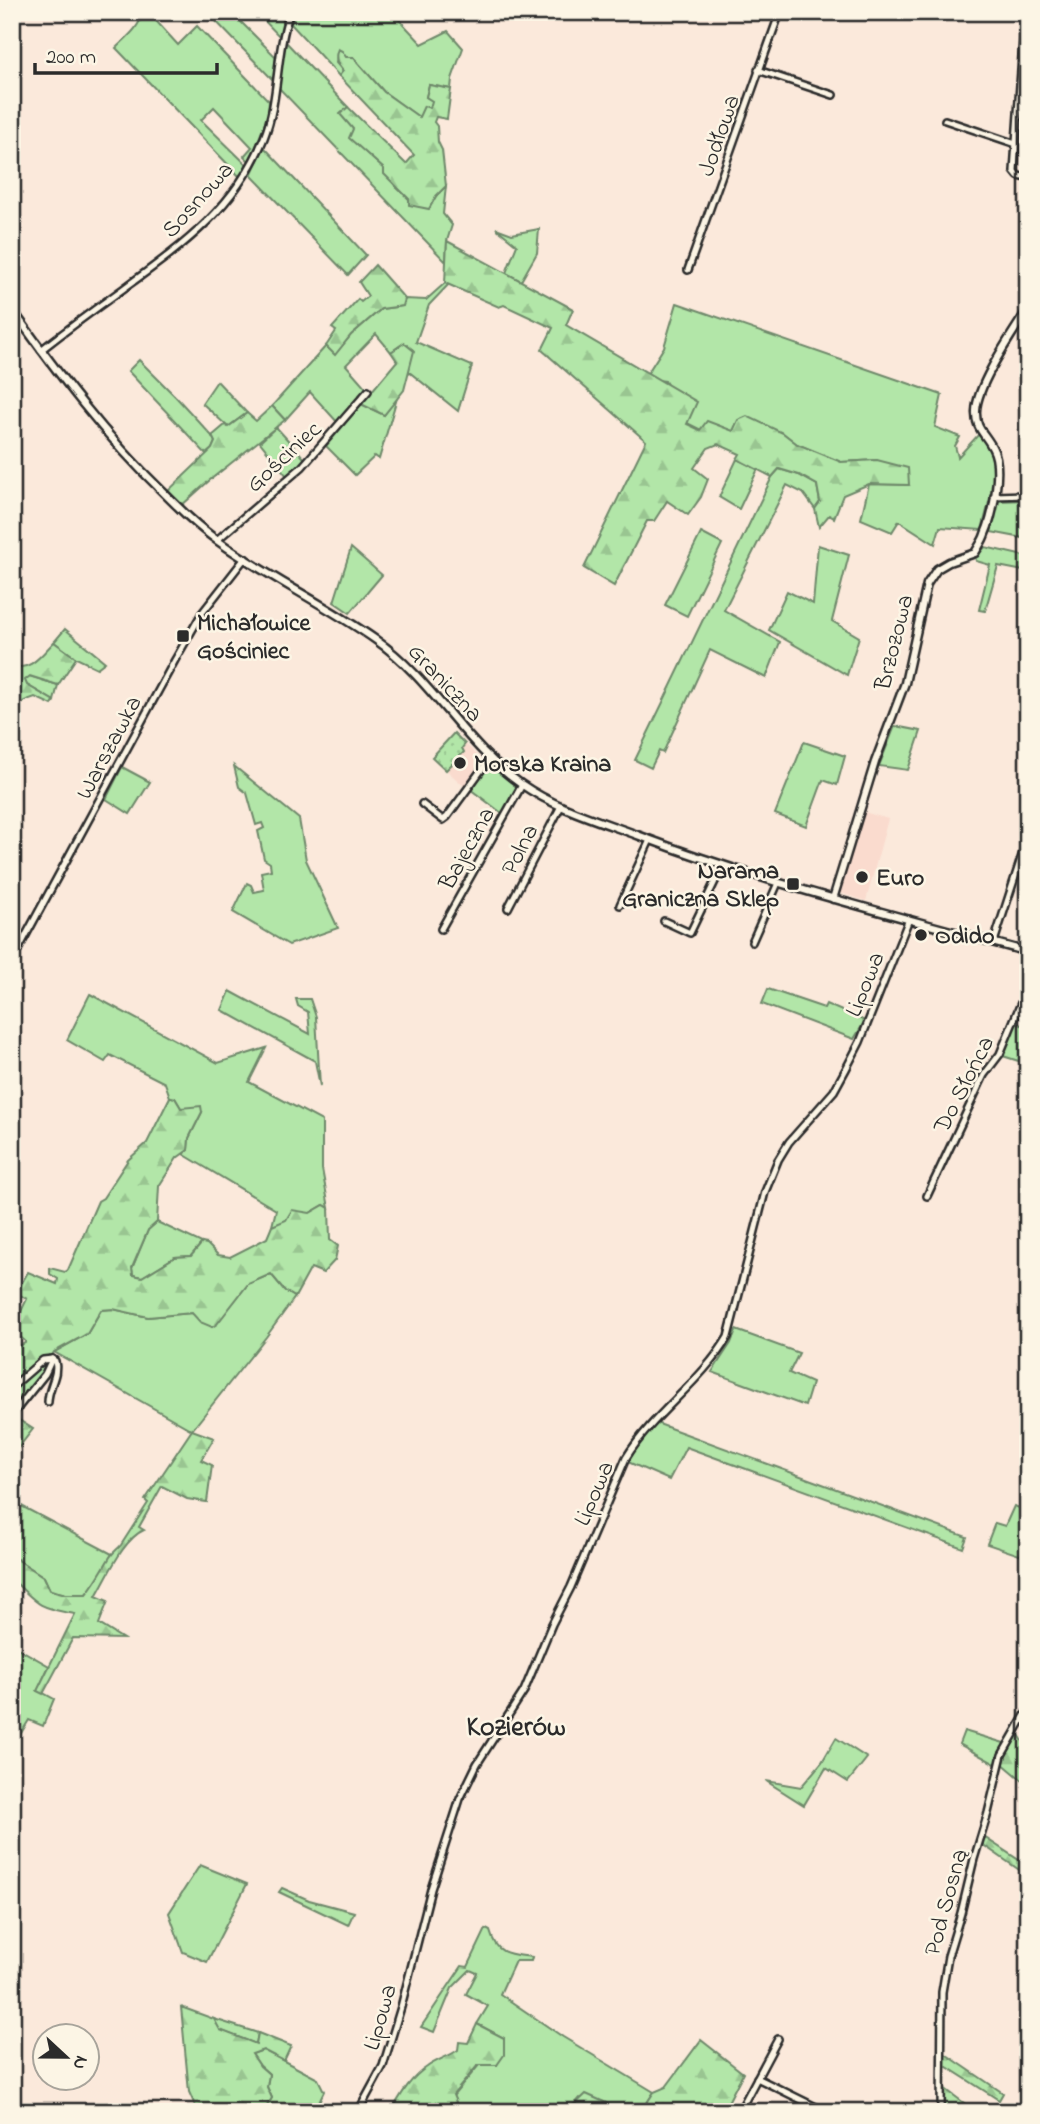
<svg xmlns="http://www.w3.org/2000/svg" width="1040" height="2124" font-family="'Indie Flower',sans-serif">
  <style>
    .built { fill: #fadbce }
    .green { fill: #b2e6a8; stroke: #6e886a; stroke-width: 2 }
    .forest { fill: url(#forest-firs); stroke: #6e886a; stroke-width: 2 }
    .park { fill: url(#park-dots); stroke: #6e886a; stroke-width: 2 }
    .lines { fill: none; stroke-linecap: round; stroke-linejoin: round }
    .minor-casing { stroke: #2b2b2b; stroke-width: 10 }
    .tertiary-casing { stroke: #2b2b2b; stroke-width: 11 }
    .minor { stroke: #fcf5e5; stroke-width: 5 }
    .tertiary { stroke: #fcf5e5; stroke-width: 6 }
    .poi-dot { fill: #2b2b2b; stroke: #fcf5e5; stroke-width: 2.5 }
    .labels { text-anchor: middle; stroke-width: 5; stroke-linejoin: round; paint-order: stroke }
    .street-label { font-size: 24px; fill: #2b2b2b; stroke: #fcf5e5 }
    .poi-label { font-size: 24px; font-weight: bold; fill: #2b2b2b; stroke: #fcf5e5; text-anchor: start }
    .quarter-label { font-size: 28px; font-weight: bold; fill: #2b2b2b; stroke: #fcf5e5 }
  </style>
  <defs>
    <pattern id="forest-firs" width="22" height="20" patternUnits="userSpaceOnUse" patternTransform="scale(1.75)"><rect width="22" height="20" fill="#b2e6a8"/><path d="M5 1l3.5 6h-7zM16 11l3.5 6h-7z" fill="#99c591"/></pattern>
    <pattern id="park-dots" width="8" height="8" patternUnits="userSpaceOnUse" patternTransform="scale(1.75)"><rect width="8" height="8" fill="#b2e6a8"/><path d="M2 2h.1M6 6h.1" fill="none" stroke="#99c591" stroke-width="1.8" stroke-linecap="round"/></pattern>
  </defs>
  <rect width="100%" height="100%" fill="#fbe9db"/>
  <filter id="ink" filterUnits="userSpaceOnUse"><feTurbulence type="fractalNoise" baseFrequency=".0143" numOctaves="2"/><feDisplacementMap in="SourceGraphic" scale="14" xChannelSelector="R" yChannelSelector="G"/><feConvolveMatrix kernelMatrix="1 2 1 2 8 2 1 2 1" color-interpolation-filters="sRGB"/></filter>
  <g filter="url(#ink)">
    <g class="built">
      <path d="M454,733L481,759V766L465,787L432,757Z"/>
      <path d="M864,812L888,819L866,901L840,893L851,852Z"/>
    </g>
    <g class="green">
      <path d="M142,12H148L178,45L197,26L269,101L268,115L250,162L244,156L252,147L214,107L201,120L248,166L241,178L116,48C126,38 141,27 142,12Z"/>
      <path d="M207,12H231L276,57L273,80Z"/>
      <path d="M256,12H289L280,37Z"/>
      <path d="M295,12H392L422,44L448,31L463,48L452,79L451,89L429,85L426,97L433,101L430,108L420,118L384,92L353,57H337L336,63L343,71L339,76L291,24Z"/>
      <path d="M285,41L348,107L341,114L354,129L350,138L384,169L396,187L409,199L429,208L436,196L446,186L443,214L452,225L447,241L446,262L277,86Z"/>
      <path d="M264,147L366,255L348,275L251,175Z"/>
      <path d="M496,228L512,234L539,229L537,253L521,281L506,273L517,245Z"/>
      <path d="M445,283L449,284L429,305L416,342L472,366L458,411L408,371L413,350L404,343L391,352L376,334L346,365L367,389L338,423L310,392L285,420L272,406L326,346L335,354L351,335L381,309L402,306L405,299L426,300Z"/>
      <path d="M677,303L942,395L935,427L960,437L955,446L958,457L979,434L992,452L993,464V486L982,530L940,527L935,544L899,521L892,532L861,519L869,484L908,485L877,460L841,462L797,444L783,433L701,430L687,423L665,381L657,380L647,374L664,347Z"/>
      <path d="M139,360L176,397L212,436L215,442L212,449L206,454L128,371Z"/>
      <path d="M217,381L247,413L228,427L202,403Z"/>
      <path d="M397,398L379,459L375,456L355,475L326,446L361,404L384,415Z"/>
      <path d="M276,427L305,459L287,476L260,442Z"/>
      <path d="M737,459L758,469L739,509L719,497Z"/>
      <path d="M779,469L799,475L817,485L820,502L815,509L803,493L787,485L724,610L780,642L766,678L710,650L663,753L659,751L651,768L635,760L772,477Z"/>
      <path d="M1028,500V539L991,532L998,501Z"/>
      <path d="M701,533L722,544L687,616L665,605Z"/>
      <path d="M818,545L849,555L832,621L859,637L847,675L769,630L787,591L813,604Z"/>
      <path d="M985,547L1028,557V572L998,566L985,611L979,610L990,565L976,561L975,556L979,554Z"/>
      <path d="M351,548L382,575L350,613L334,602Z"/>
      <path d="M65,629L105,662L97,668L76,658L54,642Z"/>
      <path d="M29,676L58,685L54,701L27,685L24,680Z"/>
      <path d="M895,726L921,731L908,770L879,766Z"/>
      <path d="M804,742L845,756L837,785L823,780L806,826L775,814Z"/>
      <path d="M488,764L518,788L503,814L470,789Z"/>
      <path d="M234,766L299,819L306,860L338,928L289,945L233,912L247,883L251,885L254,892L264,890L261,872L271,870L270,863L264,859L258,831L264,828L262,823L256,825L247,793L239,787Z"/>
      <path d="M122,767L150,782L130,814L106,799Z"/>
      <path d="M768,989L824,1008L826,1004L865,1021L854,1039L762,1004Z"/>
      <path d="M230,991L310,1034L308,1012L298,1006L296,999H310L316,1017L320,1086L315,1061L222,1010Z"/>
      <path d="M90,994L218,1063L266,1048L249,1082L322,1121V1169L329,1208L324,1205L310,1213L272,1226L276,1210L183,1154L188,1150L189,1138L202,1112L181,1108L175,1098L170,1097L165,1083L110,1055L105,1062L67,1040Z"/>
      <path d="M1015,1023L1028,1027V1064L1003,1056Z"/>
      <path d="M157,1222L202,1243L191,1256L175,1257L142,1277L133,1275L132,1268L148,1230Z"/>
      <path d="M271,1274L285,1291L295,1297L266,1337L192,1430L54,1352L87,1334L101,1310L113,1309L148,1317L192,1313L212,1327L217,1323L248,1284Z"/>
      <path d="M736,1330L799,1353L789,1373L812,1383L805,1406L712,1372L731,1343Z"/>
      <path d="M656,1423L967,1537L963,1548L686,1447L669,1480L628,1462L643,1437Z"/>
      <path d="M12,1501L112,1554L97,1581L86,1594H66L50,1590L44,1577L12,1556Z"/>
      <path d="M1014,1506L1028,1511V1558L987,1544L995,1523L1005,1526Z"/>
      <path d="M12,1642L16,1647L49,1666L38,1690L54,1699L43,1726L29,1720L12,1748Z"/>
      <path d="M964,1731L1004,1743L997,1765L959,1744Z"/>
      <path d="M836,1738L867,1758L848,1782L826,1768L804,1805L766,1781L801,1787L822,1762Z"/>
      <path d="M200,1865L247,1884L207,1962L183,1952L169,1913Z"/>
      <path d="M282,1888L309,1900L354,1912L348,1925L279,1892Z"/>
      <path d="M486,1929L490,1931C497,1956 510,1954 532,1957L531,1961H515L500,1994L563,2037L654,2092L641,2112H620L604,2102L579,2098L567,2112H545L531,2103L523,2112H446L456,2103L453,2096L479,2065H497L504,2038L477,2024L488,2006L466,1994L477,1973L470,1970L452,1988L434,2032L421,2027L462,1966L468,1967Z"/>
      <path d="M214,2019L258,2033L256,2044L219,2030Z"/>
      <path d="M263,2050L318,2079L324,2091L314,2112H263L272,2098L267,2087L269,2074L260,2066L252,2054Z"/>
    </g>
    <g class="forest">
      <path d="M338,49L342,51L346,57H353L384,92L419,117L424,106L430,108L432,101L426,97L429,85L451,89L447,119L436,117L434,122L437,126L438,142L442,150L446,186L436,196L429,209L409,205V199L384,174V169L349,138L353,129L340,114L348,107L406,164L414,155L339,76L343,71C337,64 334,58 338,49Z"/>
      <path d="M447,241L573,309L566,325L697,402L687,424L700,430L707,421L733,431L738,420L747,416L783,433L797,444L841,462L877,460L908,468L909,485L869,484L843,495L834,518L829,515L819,527L815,509L820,502L817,485L799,475L779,469L772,477L737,459L740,454L718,444L708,448L694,468L708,479L701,497L688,515L667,501L654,521H647L614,586L584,568L646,441L542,350L553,328L504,305L499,307L445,283Z"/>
      <path d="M375,265L405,299L403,306L381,309L351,335L335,355L326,346L336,331L332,328L358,299L361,302L368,296L359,282Z"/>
      <path d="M404,343L414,351L404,390L384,415L361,404L397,361L391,352Z"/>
      <path d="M272,406L285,420L210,480L181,506L168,491L212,449L215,442L212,436L225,425L228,427L247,413L256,421Z"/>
      <path d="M54,642L76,658L58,685L30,676L25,680L27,685L54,701L52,705L35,697L24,701L12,714V664C28,675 43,653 54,642Z"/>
      <path d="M170,1097L175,1098L181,1108L201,1106L202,1112L189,1138L188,1150L177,1158L159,1186L157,1222L148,1230L132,1268L133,1275L142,1277L175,1257L191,1256L202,1243L207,1244L218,1255L230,1257L267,1238L272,1226L286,1220L292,1210L310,1213L324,1205L329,1208L330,1240L338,1246L335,1260L323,1273L311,1268L295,1297L285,1291L271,1274L248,1284L217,1324L212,1327L200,1322L192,1313L148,1317L113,1309L101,1310L87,1334L54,1352L31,1391L13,1416L33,1429L12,1456V1357L19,1346L25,1343V1341L12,1330L27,1299L16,1293L28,1272L57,1284L58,1279L50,1274V1268L65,1272L68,1270L98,1201L103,1198L128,1160L147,1143Z"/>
      <path d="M192,1430L214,1438L201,1460L212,1465L207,1502L187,1499L162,1486L139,1527L144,1530C123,1539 108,1576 96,1596L108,1601L99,1624L123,1639L73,1638L43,1694L37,1691L75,1614C39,1608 38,1605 12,1579V1556L44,1577L50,1590L66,1594H86C96,1582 102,1570 110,1557C113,1552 118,1549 121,1545C130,1531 139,1517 148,1503L145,1500Z"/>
      <path d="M1017,1732L1028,1749V1785L1002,1763Z"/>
      <path d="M984,1837L1028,1866V1876L982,1844Z"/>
      <path d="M181,2007L214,2019L220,2030L256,2044L258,2033L291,2046L284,2061L263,2050L252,2054L260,2066L269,2074L267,2087L272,2098L263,2112H198L189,2092Z"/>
      <path d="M477,2024L504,2038V2055L497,2065H478L453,2095L456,2102L446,2112H391C401,2095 410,2078 427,2067C436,2060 448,2057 458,2050L459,2042L468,2043Z"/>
      <path d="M701,2040L743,2073L724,2110L641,2112L654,2092L666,2087Z"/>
      <path d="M944,2053L1003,2093L999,2100L944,2065Z"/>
      <path d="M944,2088L976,2112H943Z"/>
      <path d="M586,2094L604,2102L620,2112H567Z"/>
    </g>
    <path class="park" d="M454,733L465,744L462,748L464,752L446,770L432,757Z"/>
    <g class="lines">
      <g class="minor-casing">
        <g id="minor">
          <path d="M1025,12L1014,171L1018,176L1028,178"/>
          <path d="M758,70L833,95"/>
          <path d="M945,120L1016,144"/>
          <path d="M688,270L780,12"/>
          <path d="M41,350C68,329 95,309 123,289C182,246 235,209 264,138C280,98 275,53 290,12"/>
          <path d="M994,496L1028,495"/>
          <path d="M217,540L302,467L368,391"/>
          <path d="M422,804L443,820L447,817L490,758"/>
          <path d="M620,905L650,840"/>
          <path d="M508,908L561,806"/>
          <path d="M664,921L690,933L723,865"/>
          <path d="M441,929L522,785"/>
          <path d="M752,942L778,883"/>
          <path d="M994,942L1028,837"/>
          <path d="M12,961L175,660L202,613L245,558"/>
          <path d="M927,1196L984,1075L1000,1054L1028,986"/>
          <path d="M12,1387L43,1360L52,1359L45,1374L12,1415"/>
          <path d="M48,1402C48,1387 59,1375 55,1361L52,1359"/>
          <path d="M757,2078L826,2112"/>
          <path d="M358,2112L383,2066L401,2007L431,1889L460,1799L477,1764L524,1691L552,1624L571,1587L626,1458C654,1412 701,1383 728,1337L765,1192L778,1160L789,1142L834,1091L846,1069L860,1042L909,919"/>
          <path d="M739,2112L778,2039"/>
          <path d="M941,2112L942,1992L948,1956L961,1913L974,1859L988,1813L1002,1755L1028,1710"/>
        </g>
      </g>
      <g class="tertiary-casing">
        <g id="tertiary">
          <path d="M12,309C58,374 105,436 162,491C180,509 197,526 218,541C268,577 325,604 376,640C432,679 464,745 521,784C557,809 600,821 640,836C767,884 898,916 1028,952"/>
          <path d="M833,899L875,762L905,683L927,584L937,569L949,562L975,553C978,547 983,541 985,534C993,516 1003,467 993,449C986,434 975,429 976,411C977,384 1013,333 1028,309"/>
        </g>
      </g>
      <use href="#minor" class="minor"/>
      <use href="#tertiary" class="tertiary"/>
    </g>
  </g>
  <g class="poi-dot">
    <rect x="176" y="629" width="14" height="14" rx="3.5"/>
    <circle cx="460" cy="763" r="7"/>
    <circle cx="862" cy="877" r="7"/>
    <rect x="786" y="877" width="14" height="14" rx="3.5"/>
    <circle cx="921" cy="935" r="7"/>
  </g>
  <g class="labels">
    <g class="street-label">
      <text transform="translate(718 135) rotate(-71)" y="8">Jodłowa</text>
      <text transform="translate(197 199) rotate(-48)" y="8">Sosnowa</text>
      <text transform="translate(283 456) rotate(-43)" y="8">Gościniec</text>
      <text transform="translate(893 642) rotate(-76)" y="8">Brzozowa</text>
      <text transform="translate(446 682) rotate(47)" y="8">Graniczna</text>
      <text transform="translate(108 747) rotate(-62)" y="8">Warszawka</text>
      <text transform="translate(466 848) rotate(-61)" y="8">Bajeczna</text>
      <text transform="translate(519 849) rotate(-63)" y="8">Polna</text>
      <text transform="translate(864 984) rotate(-68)" y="8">Lipowa</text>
      <text transform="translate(963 1084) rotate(-63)" y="8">Do Słońca</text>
      <text transform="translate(593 1493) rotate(-67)" y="8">Lipowa</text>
      <text transform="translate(945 1902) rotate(-75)" y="8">Pod Sosną</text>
      <text transform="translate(379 2017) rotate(-74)" y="8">Lipowa</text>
    </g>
    <g class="poi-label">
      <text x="197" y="630">Michałowice<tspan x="197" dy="28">Gościniec</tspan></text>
      <text x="474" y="771">Morska Kraina</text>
      <text x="779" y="878" text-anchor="end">Narama<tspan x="779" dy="28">Graniczna Sklep</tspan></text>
      <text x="876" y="885">Euro</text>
      <text x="935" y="943">Odido</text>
    </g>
    <g class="quarter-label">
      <text x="516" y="1735">Kozierów</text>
    </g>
  </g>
  <rect width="1040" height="2124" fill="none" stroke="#fcf5e5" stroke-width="42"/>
  <rect x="21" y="21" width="998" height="2082" fill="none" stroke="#2b2b2b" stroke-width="2.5" filter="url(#ink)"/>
  <g transform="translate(66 2057) rotate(112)"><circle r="33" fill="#fcf5e5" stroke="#a8a49b" stroke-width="2"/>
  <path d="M0-5L12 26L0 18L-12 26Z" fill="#2b2b2b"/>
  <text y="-10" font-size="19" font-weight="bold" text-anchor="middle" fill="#2b2b2b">N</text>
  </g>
  <path d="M35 63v10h182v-10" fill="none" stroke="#2b2b2b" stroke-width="3.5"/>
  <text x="46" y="63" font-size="21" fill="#2b2b2b" stroke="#fcf5e5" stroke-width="5" paint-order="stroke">200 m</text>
</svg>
